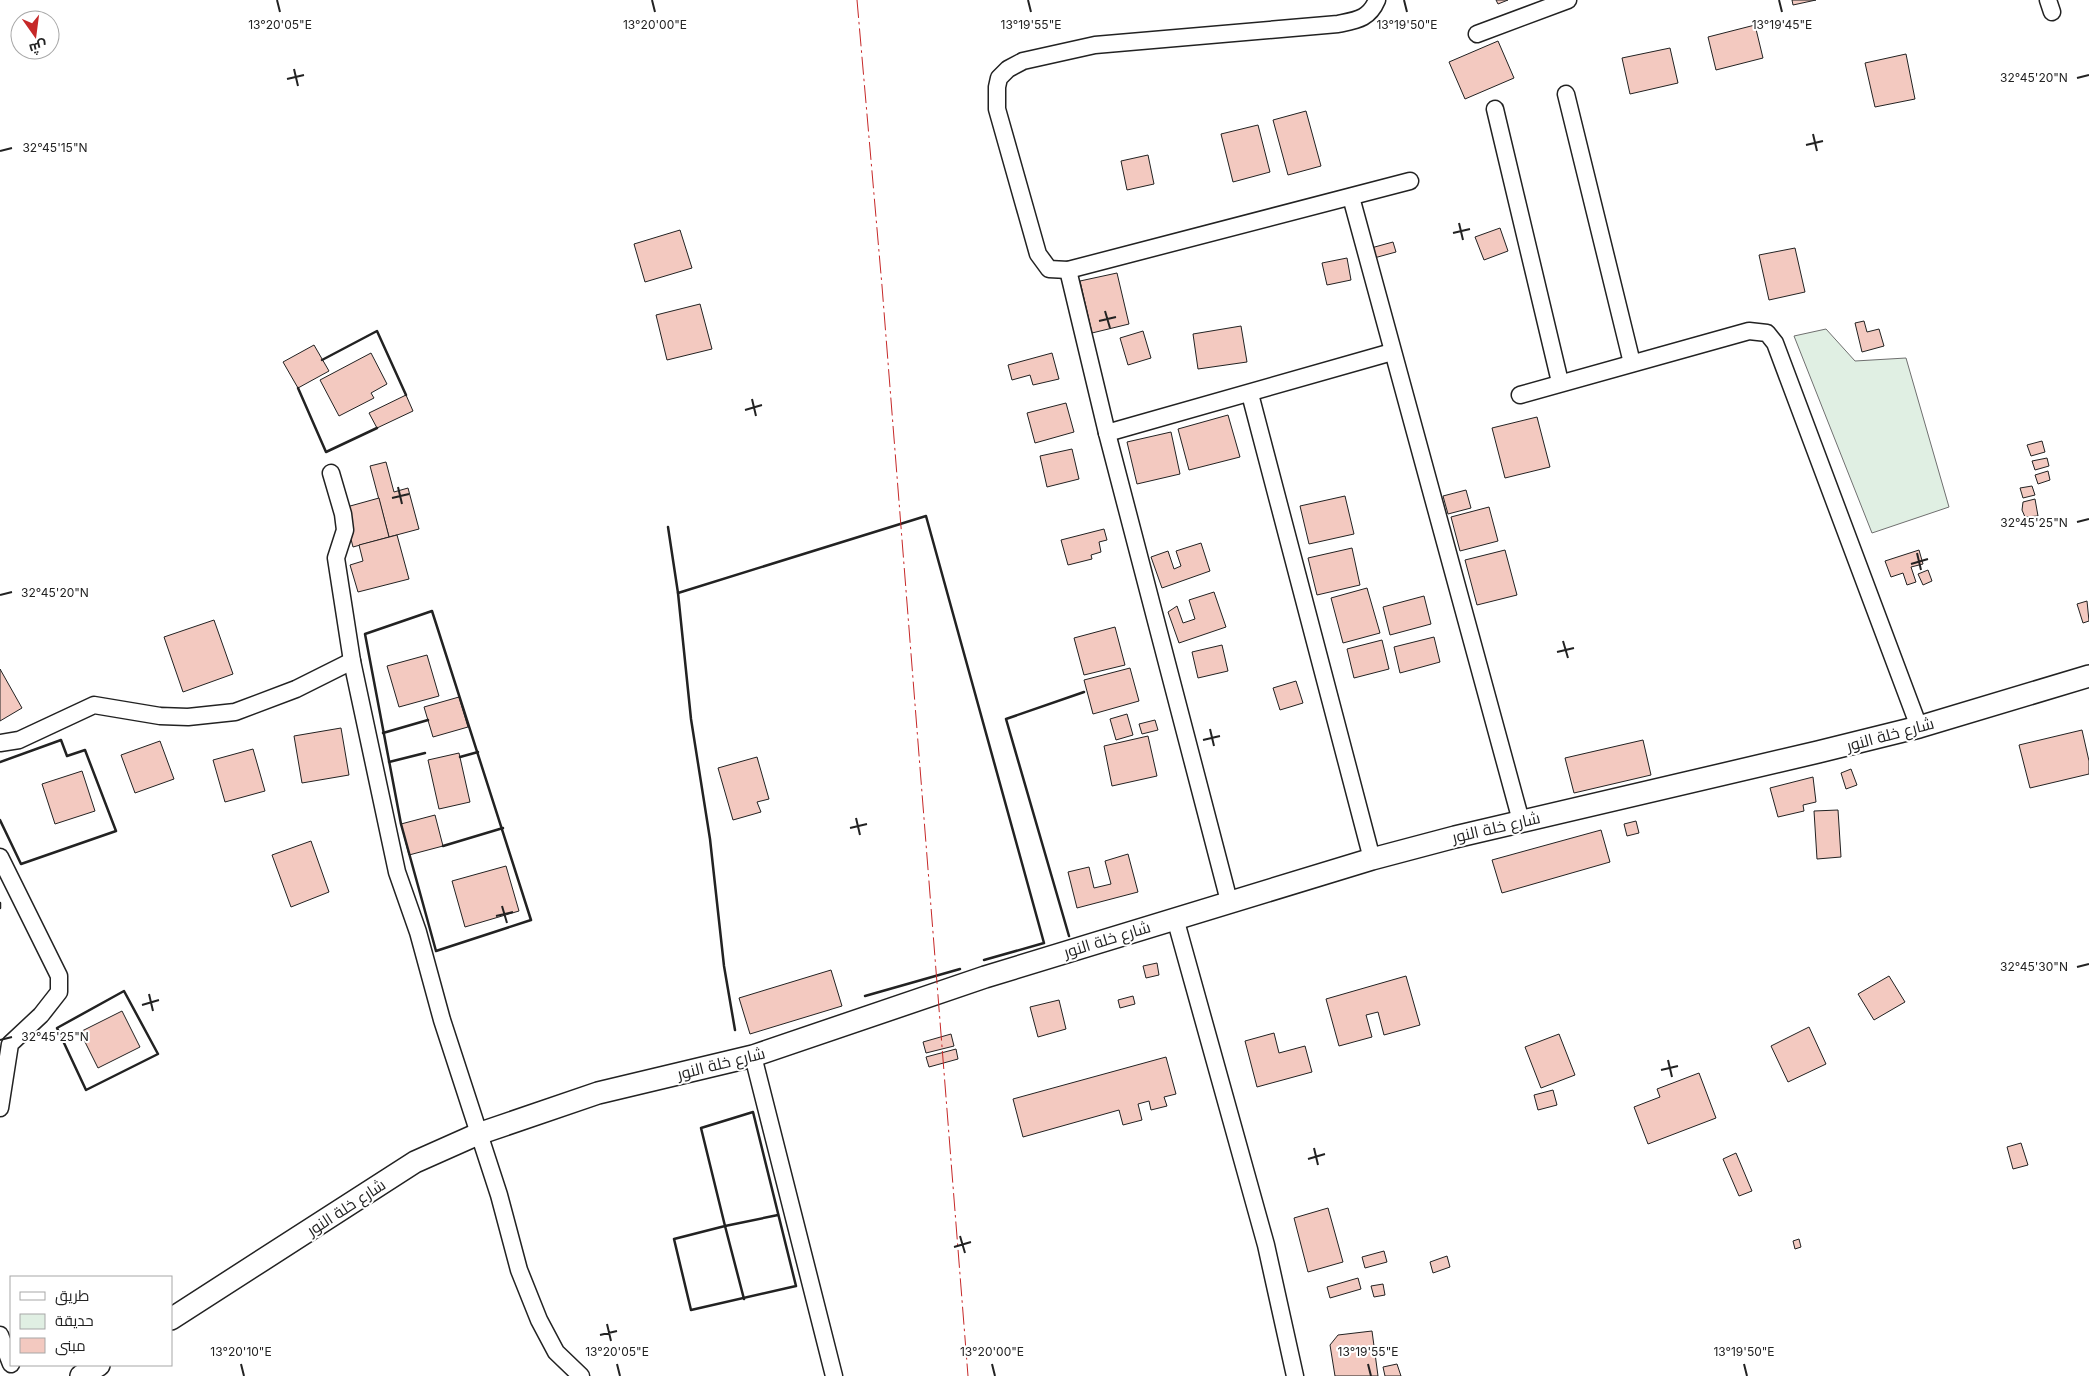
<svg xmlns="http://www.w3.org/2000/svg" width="2089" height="1376" font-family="Inter,Cairo,sans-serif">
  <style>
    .green { fill: #e0efe3; stroke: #6f6f6f }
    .building { fill: #f3c9c0; stroke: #222 }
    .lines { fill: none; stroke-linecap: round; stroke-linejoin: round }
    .minor-casing { stroke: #222; stroke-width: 19 }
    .tertiary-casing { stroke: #222; stroke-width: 24 }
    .minor { stroke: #fff; stroke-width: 16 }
    .tertiary { stroke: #fff; stroke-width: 21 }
    .wall { stroke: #222; stroke-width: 2.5 }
    .power { stroke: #c62828; stroke-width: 1; stroke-dasharray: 18 4 2.5 4; stroke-linecap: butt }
    .ticks { fill: none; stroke: #222; stroke-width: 2 }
    .labels { text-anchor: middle; stroke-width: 4; stroke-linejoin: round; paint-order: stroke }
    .street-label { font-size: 16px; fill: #222; stroke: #fff }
    .ticks-label { font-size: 12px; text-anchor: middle; fill: #222; stroke: #fff; stroke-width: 4; stroke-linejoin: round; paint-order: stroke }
  </style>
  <rect width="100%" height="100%" fill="#fff"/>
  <path class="green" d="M1826,329L1855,361L1906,358L1949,507L1872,533L1794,336Z"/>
  <g class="building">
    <path d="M1496,0H1508L1498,4Z"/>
    <path d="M1792,0H1816L1793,5Z"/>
    <path d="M1755,25L1763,58L1716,70L1708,37Z"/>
    <path d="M1498,41L1514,78L1465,99L1449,62Z"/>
    <path d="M1670,48L1678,83L1630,94L1622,58Z"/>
    <path d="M1906,54L1915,99L1875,107L1865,63Z"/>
    <path d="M1306,111L1321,166L1288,175L1273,120Z"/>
    <path d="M1258,125L1270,172L1233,182L1221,134Z"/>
    <path d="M1148,155L1154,184L1127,190L1121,161Z"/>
    <path d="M1500,228L1508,251L1484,260L1475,237Z"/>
    <path d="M680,230L692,268L645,282L634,244Z"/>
    <path d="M1393,242L1396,252L1374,258L1371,248Z"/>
    <path d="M1795,248L1805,292L1769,300L1759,255Z"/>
    <path d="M1347,258L1351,280L1327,285L1322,263Z"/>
    <path d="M1117,273L1129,324L1092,333L1080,281Z"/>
    <path d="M700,304L712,349L667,360L656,315Z"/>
    <path d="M1864,321L1867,332L1879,329L1884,346L1862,352L1855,323Z"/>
    <path d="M1241,326L1247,362L1198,369L1193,334Z"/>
    <path d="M1143,331L1151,358L1128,365L1120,338Z"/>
    <path d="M314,345L329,371L298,388L283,362Z"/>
    <path d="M371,353L387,384L371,393L374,398L339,416L320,380Z"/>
    <path d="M1052,353L1059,379L1033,385L1030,375L1012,380L1008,365Z"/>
    <path d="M406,395L413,411L377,428L369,413Z"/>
    <path d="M1066,403L1074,432L1035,443L1027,413Z"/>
    <path d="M1228,415L1240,457L1189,470L1178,429Z"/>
    <path d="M1537,417L1550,467L1505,478L1492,428Z"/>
    <path d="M1171,432L1180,474L1137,484L1127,442Z"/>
    <path d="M2042,441L2045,452L2031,456L2027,445Z"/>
    <path d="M1072,449L1079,479L1047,487L1040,456Z"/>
    <path d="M2047,458L2049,466L2035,470L2032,461Z"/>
    <path d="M386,462L394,492L408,488L419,529L389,537L370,466Z"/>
    <path d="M2048,471L2050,480L2038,484L2035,475Z"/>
    <path d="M2032,486L2035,495L2023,498L2020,488Z"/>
    <path d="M1466,490L1471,508L1448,514L1443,496Z"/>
    <path d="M1345,496L1354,534L1309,544L1300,506Z"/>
    <path d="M379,498L389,537L353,547L343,508Z"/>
    <path d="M2035,499L2038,516L2025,517L2022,510L2023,502Z"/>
    <path d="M1489,507L1498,541L1460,551L1451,517Z"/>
    <path d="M1104,529L1107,540L1099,542L1101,552L1091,555L1092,559L1068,565L1061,540Z"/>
    <path d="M397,535L409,579L358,592L350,565L363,561L359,545Z"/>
    <path d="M1201,543L1210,571L1162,588L1151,557L1168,551L1174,569L1181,566L1176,551Z"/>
    <path d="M1352,548L1360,585L1317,595L1308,558Z"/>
    <path d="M1505,550L1517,595L1477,605L1465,560Z"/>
    <path d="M1919,550L1923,564L1911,567L1916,582L1907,585L1903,573L1891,577L1885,561Z"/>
    <path d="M1928,570L1932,581L1923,585L1918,574Z"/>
    <path d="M1367,588L1380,633L1343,643L1331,598Z"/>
    <path d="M1214,592L1226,627L1179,643L1168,612L1177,606L1183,623L1195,619L1189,600Z"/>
    <path d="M1424,596L1431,624L1390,635L1383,607Z"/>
    <path d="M2087,601L2089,621L2083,623L2077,604Z"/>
    <path d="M214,620L233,674L183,692L164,637Z"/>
    <path d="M1115,627L1125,665L1084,675L1074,638Z"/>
    <path d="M1434,637L1440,662L1400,673L1394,647Z"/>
    <path d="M1382,640L1389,669L1354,678L1347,649Z"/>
    <path d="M1222,645L1228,671L1198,678L1192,652Z"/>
    <path d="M427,655L439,696L399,707L387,666Z"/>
    <path d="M1130,668L1139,701L1093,714L1084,680Z"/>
    <path d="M0,669L22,708L0,721Z"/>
    <path d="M1296,681L1303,703L1280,710L1273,688Z"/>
    <path d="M459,697L468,727L433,737L424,707Z"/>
    <path d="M1127,714L1133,735L1116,740L1110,719Z"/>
    <path d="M1155,720L1158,730L1142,734L1139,724Z"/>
    <path d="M341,728L349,775L302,783L294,736Z"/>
    <path d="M2082,730L2089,761V774L2030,788L2019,745Z"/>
    <path d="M1148,736L1157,776L1112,786L1104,746Z"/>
    <path d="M1643,740L1651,775L1574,793L1565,758Z"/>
    <path d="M160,741L174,779L135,793L121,755Z"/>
    <path d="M253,749L265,791L225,802L213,760Z"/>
    <path d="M459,753L470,802L439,809L428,760Z"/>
    <path d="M757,757L769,799L757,802L761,812L733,820L718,768Z"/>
    <path d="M1851,769L1857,785L1846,789L1841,773Z"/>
    <path d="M82,771L95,811L55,824L42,784Z"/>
    <path d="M1813,777L1816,802L1803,805L1804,811L1778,817L1770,788Z"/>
    <path d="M1838,810L1841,857L1817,859L1814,811Z"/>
    <path d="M435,815L443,846L409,855L401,824Z"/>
    <path d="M1636,821L1639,833L1627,836L1624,824Z"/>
    <path d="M1601,830L1610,862L1502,893L1492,860Z"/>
    <path d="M311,841L329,892L291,907L272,855Z"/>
    <path d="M1128,854L1138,892L1077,908L1068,872L1089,867L1094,888L1111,884L1105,861Z"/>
    <path d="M506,866L519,911L465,927L452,881Z"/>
    <path d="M1157,963L1159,975L1146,978L1143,966Z"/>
    <path d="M831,970L842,1006L750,1034L739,998Z"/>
    <path d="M1406,976L1420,1025L1384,1035L1378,1012L1366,1015L1372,1037L1339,1046L1326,999Z"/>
    <path d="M1889,976L1905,1002L1874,1020L1858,994Z"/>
    <path d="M1133,996L1135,1004L1120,1008L1118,1000Z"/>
    <path d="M1059,1000L1066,1029L1038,1037L1030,1007Z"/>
    <path d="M122,1011L140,1047L98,1068L80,1032Z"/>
    <path d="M1809,1027L1826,1064L1788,1082L1771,1046Z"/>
    <path d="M1274,1033L1279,1053L1305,1046L1312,1072L1257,1087L1245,1041Z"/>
    <path d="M951,1034L954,1046L926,1053L923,1042Z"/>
    <path d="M1559,1034L1575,1075L1541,1088L1525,1047Z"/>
    <path d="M956,1049L958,1059L929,1067L926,1057Z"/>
    <path d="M1166,1057L1176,1094L1164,1097L1167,1106L1151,1110L1149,1101L1138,1104L1142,1120L1123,1125L1119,1110L1023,1137L1013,1099Z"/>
    <path d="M1699,1073L1716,1118L1648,1144L1634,1107L1660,1097L1657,1089Z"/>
    <path d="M1553,1090L1557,1105L1538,1110L1534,1095Z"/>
    <path d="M2021,1143L2028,1165L2013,1169L2007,1147Z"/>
    <path d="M1736,1153L1752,1191L1739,1196L1723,1159Z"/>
    <path d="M1328,1208L1343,1262L1308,1272L1294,1218Z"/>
    <path d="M1799,1239L1801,1247L1795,1249L1793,1241Z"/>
    <path d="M1384,1251L1387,1262L1365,1268L1362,1257Z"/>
    <path d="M1447,1256L1450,1267L1433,1273L1430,1262Z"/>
    <path d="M1358,1278L1361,1289L1330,1298L1327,1287Z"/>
    <path d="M1383,1284L1385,1295L1374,1297L1371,1286Z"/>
    <path d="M1372,1331L1378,1376H1335L1330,1345L1338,1335Z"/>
    <path d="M1397,1364L1401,1376H1385L1383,1367Z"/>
  </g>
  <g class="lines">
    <g class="minor-casing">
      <g id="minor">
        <path d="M1377,0C1369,19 1357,20 1338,24L1095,45L1023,61L1008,69L999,78L997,87V109L1038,254L1049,269L1068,270L1410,181"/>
        <path d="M2048,0L2052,12"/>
        <path d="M1477,34L1568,0"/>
        <path d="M1566,94L1632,363"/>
        <path d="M1495,109L1560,382"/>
        <path d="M1351,197L1521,821"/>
        <path d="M1068,270L1107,433L1229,901"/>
        <path d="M1250,394L1372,859"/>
        <path d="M1520,395L1749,331L1767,333L1775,343L1919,727"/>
        <path d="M1107,433L1392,352"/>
        <path d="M331,473L343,514L345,530L336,558L352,661L397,872L418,932L442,1020L499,1195L519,1270L539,1320L556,1352L581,1376"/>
        <path d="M0,743L19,740L94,705L160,716L188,717L235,712L296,689L352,661"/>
        <path d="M0,857L59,976V992L41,1015L10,1044L0,1108"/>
        <path d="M1175,918L1266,1245L1295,1376"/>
        <path d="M753,1056L834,1376"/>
        <path d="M0,1335L11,1364"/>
      </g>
    </g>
    <g class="tertiary-casing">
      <g id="tertiary">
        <path d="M171,1319L415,1162L478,1134L598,1093L753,1056L985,977L1372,859L1455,837L1818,752L1919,727L2089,676"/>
        <path d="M81,1376L99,1365"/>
      </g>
    </g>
    <use href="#minor" class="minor"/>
    <use href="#tertiary" class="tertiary"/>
    <g class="wall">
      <path d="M322,360L377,331L406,395"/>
      <path d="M298,388L326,452L377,428"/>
      <path d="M668,527L678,593L691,719L710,839L724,966L735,1030"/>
      <path d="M678,593L926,516L1044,943L984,960"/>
      <path d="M432,611L531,920L436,951L401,824L365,634Z"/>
      <path d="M383,733L428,720"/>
      <path d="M460,757L478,752"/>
      <path d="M0,762L61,740L67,756L85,750L116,831L21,864L0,820"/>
      <path d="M389,762L425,753"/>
      <path d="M443,846L503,828"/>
      <path d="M0,903V908"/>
      <path d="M1069,936L1006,719L1084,692"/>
      <path d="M124,991L158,1054L86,1090L57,1028Z"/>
      <path d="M865,996L960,969"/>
      <path d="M753,1112L796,1286L691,1310L674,1239L725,1226L701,1128Z"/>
      <path d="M744,1299L725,1226L778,1215"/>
    </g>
    <path class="power" d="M857,0L882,286L968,1376"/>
  </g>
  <path class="ticks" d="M277,0L280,12M652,0L655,12M1028,0L1031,12M1404,0L1407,12M1779,0L1782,12M294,69L298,86M2077,78L2089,75M287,79L304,75M1813,134L1817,151M1806,145L1823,141M0,151L12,148M1459,223L1463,240M1453,233L1470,229M1105,311L1110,328M1099,321L1116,317M752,399L756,416M745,410L762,405M398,487L402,504M392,498L409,494M2077,522L2089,519M1917,553L1921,570M1911,564L1928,559M0,595L12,592M1563,641L1568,658M1557,652L1574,648M1210,729L1214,746M1203,740L1220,736M856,818L860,835M850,828L867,824M502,906L507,923M496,916L513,912M2077,967L2089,964M149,994L153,1011M142,1005L159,1000M0,1040L12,1037M1668,1060L1672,1077M1661,1070L1678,1066M1314,1148L1318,1165M1308,1159L1325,1154M960,1236L965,1253M954,1247L971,1242M607,1324L611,1341M600,1335L617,1331M241,1364L244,1376M617,1364L620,1376M992,1364L995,1376M1368,1364L1371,1376M1744,1364L1747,1376"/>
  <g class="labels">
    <g class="street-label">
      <text transform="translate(1890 734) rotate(-15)" y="6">شارع خلة النور</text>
      <text transform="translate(1496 827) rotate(-13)" y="6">شارع خلة النور</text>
      <text transform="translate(1107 939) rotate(-17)" y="6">شارع خلة النور</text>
      <text transform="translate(721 1063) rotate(-14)" y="6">شارع خلة النور</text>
      <text transform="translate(346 1207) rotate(-33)" y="6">شارع خلة النور</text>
    </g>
  </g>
  <g class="ticks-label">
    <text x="280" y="29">13°20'05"E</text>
    <text x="655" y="29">13°20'00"E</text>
    <text x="1031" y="29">13°19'55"E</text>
    <text x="1407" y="29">13°19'50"E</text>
    <text x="1782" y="29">13°19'45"E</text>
    <text x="2034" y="82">32°45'20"N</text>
    <text x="55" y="152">32°45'15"N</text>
    <text x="2034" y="527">32°45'25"N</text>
    <text x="55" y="597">32°45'20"N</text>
    <text x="2034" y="971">32°45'30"N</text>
    <text x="55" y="1041">32°45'25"N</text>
    <text x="241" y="1356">13°20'10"E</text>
    <text x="617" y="1356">13°20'05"E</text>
    <text x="992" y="1356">13°20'00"E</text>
    <text x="1368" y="1356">13°19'55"E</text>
    <text x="1744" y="1356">13°19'50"E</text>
  </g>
  <rect x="10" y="1276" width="162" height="90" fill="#ffffff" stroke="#a7a7a7"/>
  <rect x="20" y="1292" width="25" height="8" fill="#ffffff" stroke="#a7a7a7"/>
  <text x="55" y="1301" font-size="15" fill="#222222">طريق</text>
  <rect x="20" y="1314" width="25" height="15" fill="#e0efe3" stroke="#a7a7a7"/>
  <text x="55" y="1326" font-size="15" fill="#222222">حديقة</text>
  <rect x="20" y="1338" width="25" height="15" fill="#f3c9c0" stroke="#a7a7a7"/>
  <text x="55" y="1351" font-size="15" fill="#222222">مبنى</text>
  <g transform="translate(35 35) rotate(166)"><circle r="24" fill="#ffffff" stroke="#a7a7a7"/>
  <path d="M0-4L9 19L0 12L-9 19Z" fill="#c62828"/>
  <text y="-8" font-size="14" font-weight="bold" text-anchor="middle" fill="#222222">ش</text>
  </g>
</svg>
